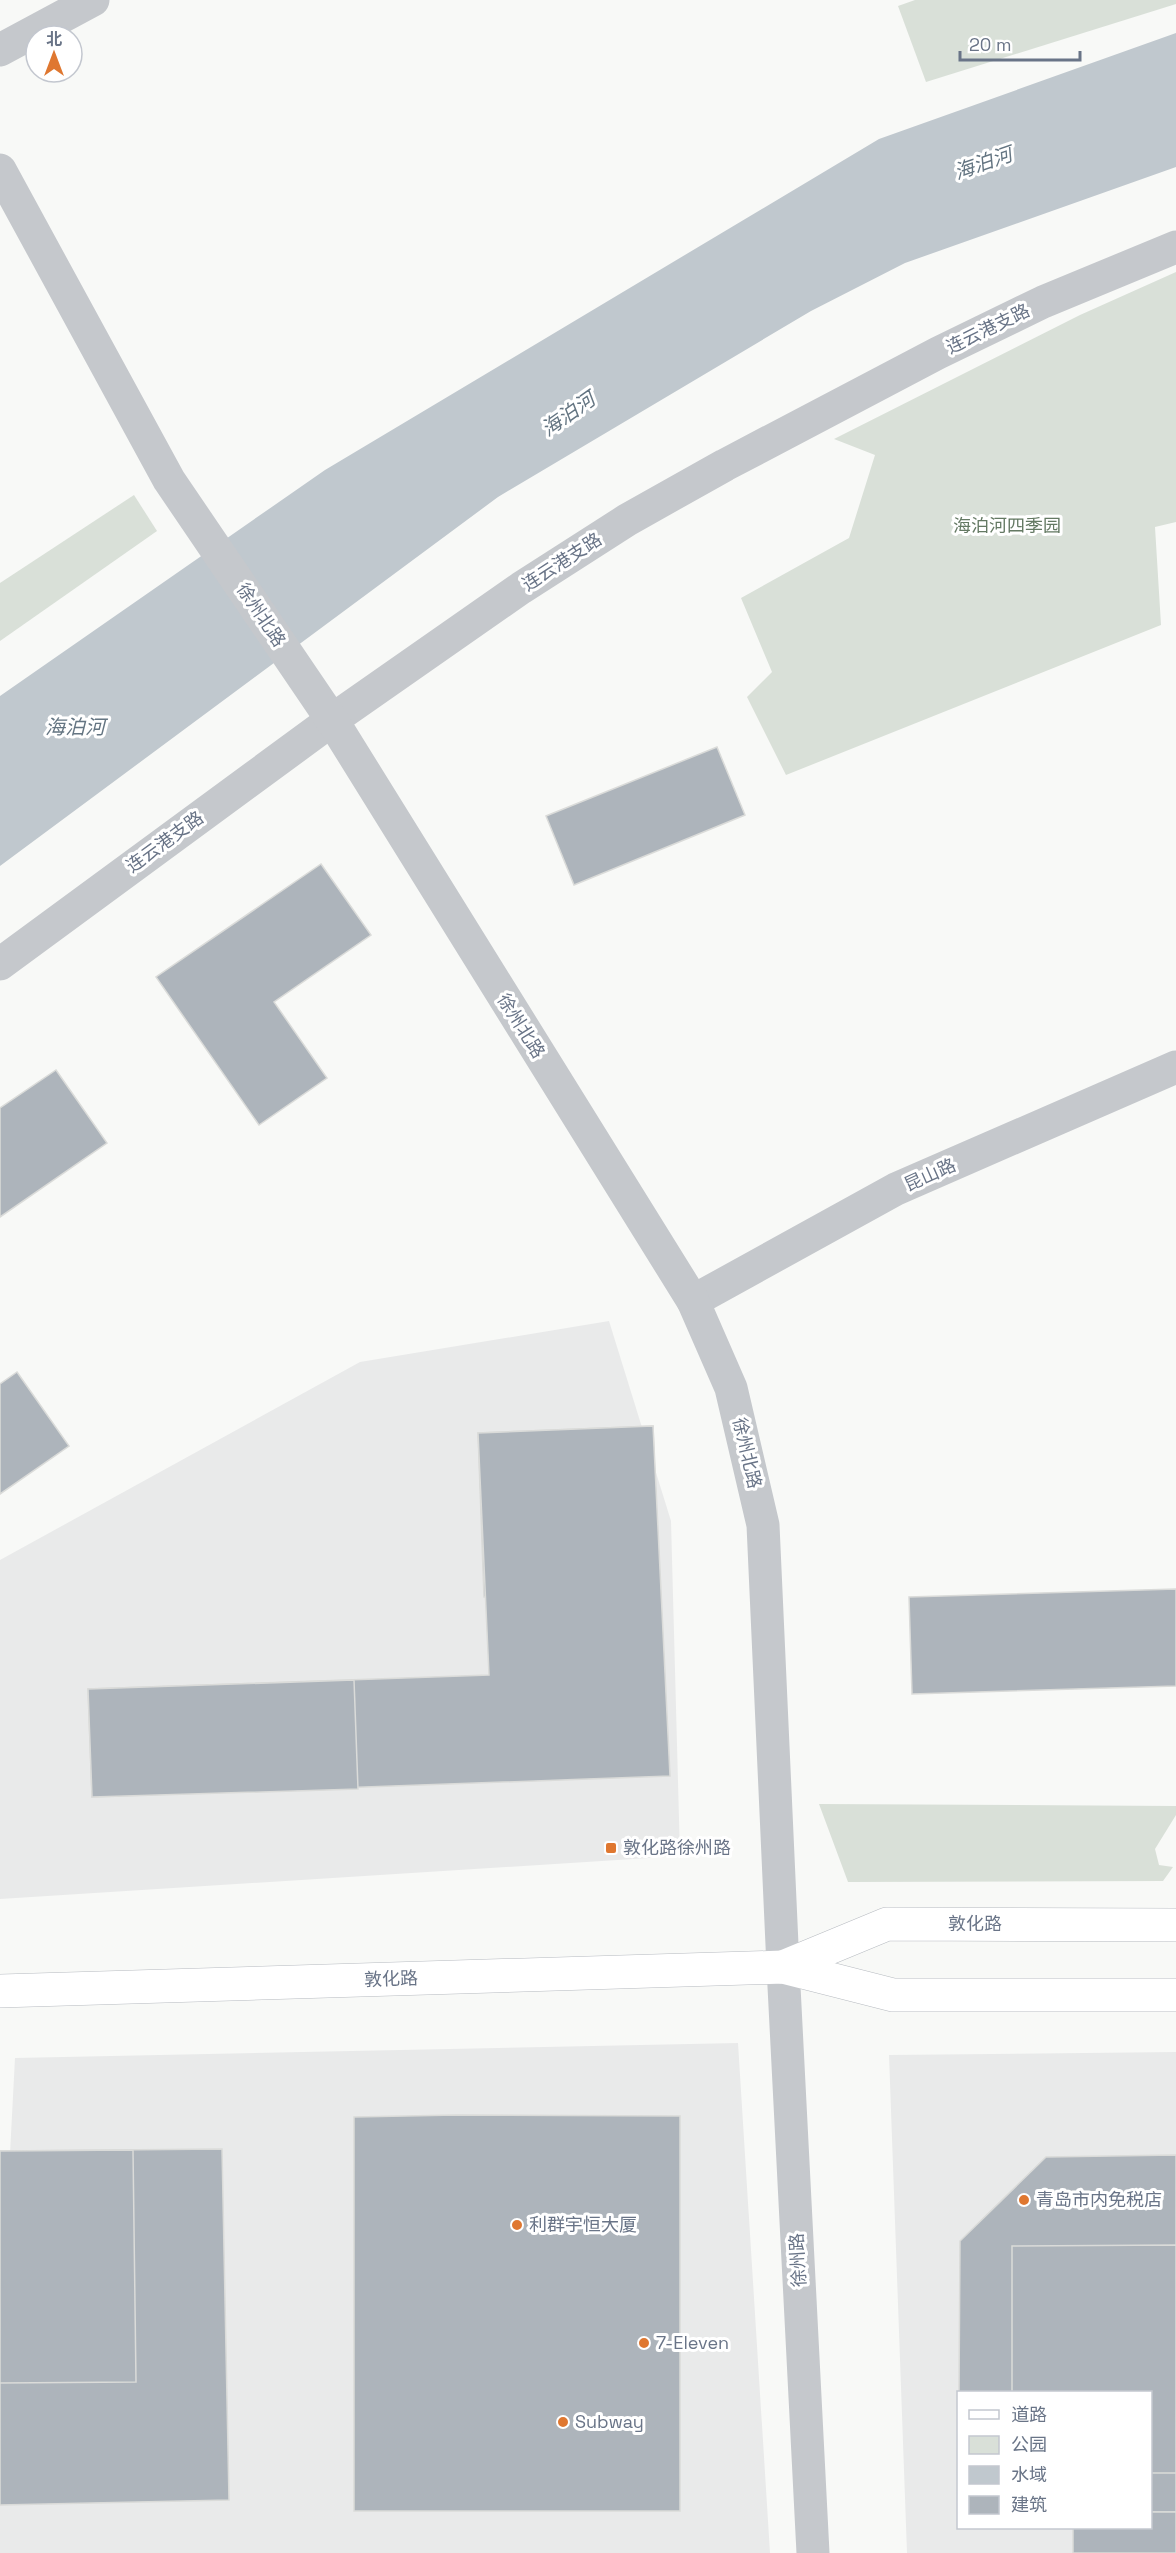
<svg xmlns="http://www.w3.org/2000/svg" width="1176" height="2553" font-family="'Space Grotesk','Noto Sans SC',sans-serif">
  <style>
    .built { fill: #e9eaea; fill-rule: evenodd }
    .green { fill: #d9e0d8 }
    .water { fill: #c0c8ce }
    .building { fill: #adb4bb; stroke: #dadbd9; stroke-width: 1.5 }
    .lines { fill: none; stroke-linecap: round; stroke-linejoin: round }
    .secondary-casing { stroke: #b7bbc1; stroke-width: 34 }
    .minor { stroke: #c5c8cc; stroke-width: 33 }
    .tertiary { stroke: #c5c8cc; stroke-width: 33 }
    .secondary { stroke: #fff; stroke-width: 33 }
    .poi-dot { fill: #df7730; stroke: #fff; stroke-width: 2 }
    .labels { text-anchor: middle; stroke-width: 6; stroke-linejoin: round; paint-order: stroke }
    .street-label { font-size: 18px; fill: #697487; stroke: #fff }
    .park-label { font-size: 18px; fill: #647963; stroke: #fff }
    .poi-label { font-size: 18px; fill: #697487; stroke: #fff; text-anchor: start }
    .water-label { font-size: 20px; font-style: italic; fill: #647582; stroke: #fff }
  </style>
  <rect width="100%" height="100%" fill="#f8f9f7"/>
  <g class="built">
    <path d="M609,1321L671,1521L680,1856L0,1899V1560L360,1362Z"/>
    <path d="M738,2043L770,2553H0V2345L15,2058Z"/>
    <path d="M1176,2052V2553H907L889,2055ZM958,2392H1150V2528H958Z"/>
  </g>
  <g class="green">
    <path d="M915,0H1176V4L926,82L898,6Z"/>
    <path d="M1176,272V522L1155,527L1161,625L786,775L747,697L772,672L741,598L849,538L875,455L834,439L1080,315Z"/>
    <path d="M134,495L157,531L0,641V583Z"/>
    <path d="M819,1804L1176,1806V1815L1155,1849L1159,1865L1173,1867L1163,1881L848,1882Z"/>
  </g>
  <path class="water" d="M1176,33V167L905,263L811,311L498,497L0,866V696L325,470L879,139Z"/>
  <g class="building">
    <path d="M717,747L745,815L574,885L546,816Z"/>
    <path d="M321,864L371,935L274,1002L327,1078L259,1125L156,977Z"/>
    <path d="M56,1070L107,1143L0,1217V1108Z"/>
    <path d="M17,1372L69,1446L0,1494V1384Z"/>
    <path d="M653,1426L659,1587L484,1597L478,1433Z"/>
    <path d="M653,1426L670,1776L92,1797L88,1689L489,1675L478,1433Z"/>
    <path d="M1176,1589V1686L912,1694L909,1597Z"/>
    <path d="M354,1680L358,1789L92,1797L88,1689Z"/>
    <path d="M457,2115L680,2116V2511H354V2117Z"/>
    <path d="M222,2149L229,2500L0,2505V2151Z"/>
    <path d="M133,2150L136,2382L0,2383V2151Z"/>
    <path d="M1176,2155V2512H1150V2392H959L960,2241L1046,2157Z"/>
    <path d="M1176,2245V2473H1150V2392H1012V2246Z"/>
    <path d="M1150,2512H1176V2553H1073V2528H1150Z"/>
  </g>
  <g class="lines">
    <g class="secondary-casing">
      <g id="secondary">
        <path d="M783,1967L887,1924L1176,1925"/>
        <path d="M0,1991L783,1967L893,1995H1176"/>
      </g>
    </g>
    <g class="minor">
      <path d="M0,50L93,0"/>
      <path d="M0,964L332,720L521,588L627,520L725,465L938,353L1043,302L1176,247"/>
      <path d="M693,1301L896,1189L1176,1067"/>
    </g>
    <path class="tertiary" d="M0,170L169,480L332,720L693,1301L731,1388L763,1525L783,1967L813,2553"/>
    <use href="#secondary" class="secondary"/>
  </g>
  <g class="poi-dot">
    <rect x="605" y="1842" width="12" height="12" rx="3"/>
    <circle cx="1024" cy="2200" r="6"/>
    <circle cx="517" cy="2225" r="6"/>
    <circle cx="644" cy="2343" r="6"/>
    <circle cx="563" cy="2422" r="6"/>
  </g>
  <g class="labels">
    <g class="street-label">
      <text transform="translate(988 329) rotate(-26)" y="6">连云港支路</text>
      <text transform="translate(562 562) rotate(-33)" y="6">连云港支路</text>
      <text transform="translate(261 615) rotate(56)" y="6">徐州北路</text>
      <text transform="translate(165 842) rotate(-36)" y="6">连云港支路</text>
      <text transform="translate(521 1026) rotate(58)" y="6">徐州北路</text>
      <text transform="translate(930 1175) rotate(-24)" y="6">昆山路</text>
      <text transform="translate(747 1453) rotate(77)" y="6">徐州北路</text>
      <text x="975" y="1930">敦化路</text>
      <text transform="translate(391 1979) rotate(-2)" y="6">敦化路</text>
      <text transform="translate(798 2260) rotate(-93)" y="6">徐州路</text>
    </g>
    <g class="park-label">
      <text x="1007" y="532">海泊河四季园</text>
    </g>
    <g class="poi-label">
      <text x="623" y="1854">敦化路徐州路</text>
      <text x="1036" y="2206">青岛市内免税店</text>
      <text x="529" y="2231">利群宇恒大厦</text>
      <text x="656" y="2349">7-Eleven</text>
      <text x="575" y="2428">Subway</text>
    </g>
    <g class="water-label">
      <text transform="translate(983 163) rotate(-19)" y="7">海泊河</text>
      <text transform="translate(568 414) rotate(-35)" y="7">海泊河</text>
      <text x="75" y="734">海泊河</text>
    </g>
  </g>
  <rect x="957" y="2391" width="195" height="138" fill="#ffffff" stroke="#c3c7cf" stroke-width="1.5"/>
  <rect x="969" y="2410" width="30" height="9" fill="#ffffff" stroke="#c3c7cf" stroke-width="1.5"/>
  <text x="1011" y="2421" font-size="18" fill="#697487">道路</text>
  <rect x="969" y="2436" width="30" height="18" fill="#d9e0d8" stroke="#c3c7cf" stroke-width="1.5"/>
  <text x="1011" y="2451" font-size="18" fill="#697487">公园</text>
  <rect x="969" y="2466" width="30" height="18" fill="#c0c8ce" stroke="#c3c7cf" stroke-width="1.5"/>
  <text x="1011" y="2481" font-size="18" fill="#697487">水域</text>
  <rect x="969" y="2496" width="30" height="18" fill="#adb4bb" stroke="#c3c7cf" stroke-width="1.5"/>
  <text x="1011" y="2511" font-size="18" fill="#697487">建筑</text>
  <g transform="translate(54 54)"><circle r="28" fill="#ffffff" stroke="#c3c7cf" stroke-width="1.5"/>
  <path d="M0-4.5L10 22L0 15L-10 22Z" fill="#df7730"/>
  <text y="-9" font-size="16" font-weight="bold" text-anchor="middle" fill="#697487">北</text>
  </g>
  <path d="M960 51v9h120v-9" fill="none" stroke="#697487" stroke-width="3"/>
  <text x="969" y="51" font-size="18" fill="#697487" stroke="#ffffff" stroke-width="4.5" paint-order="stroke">20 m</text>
</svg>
